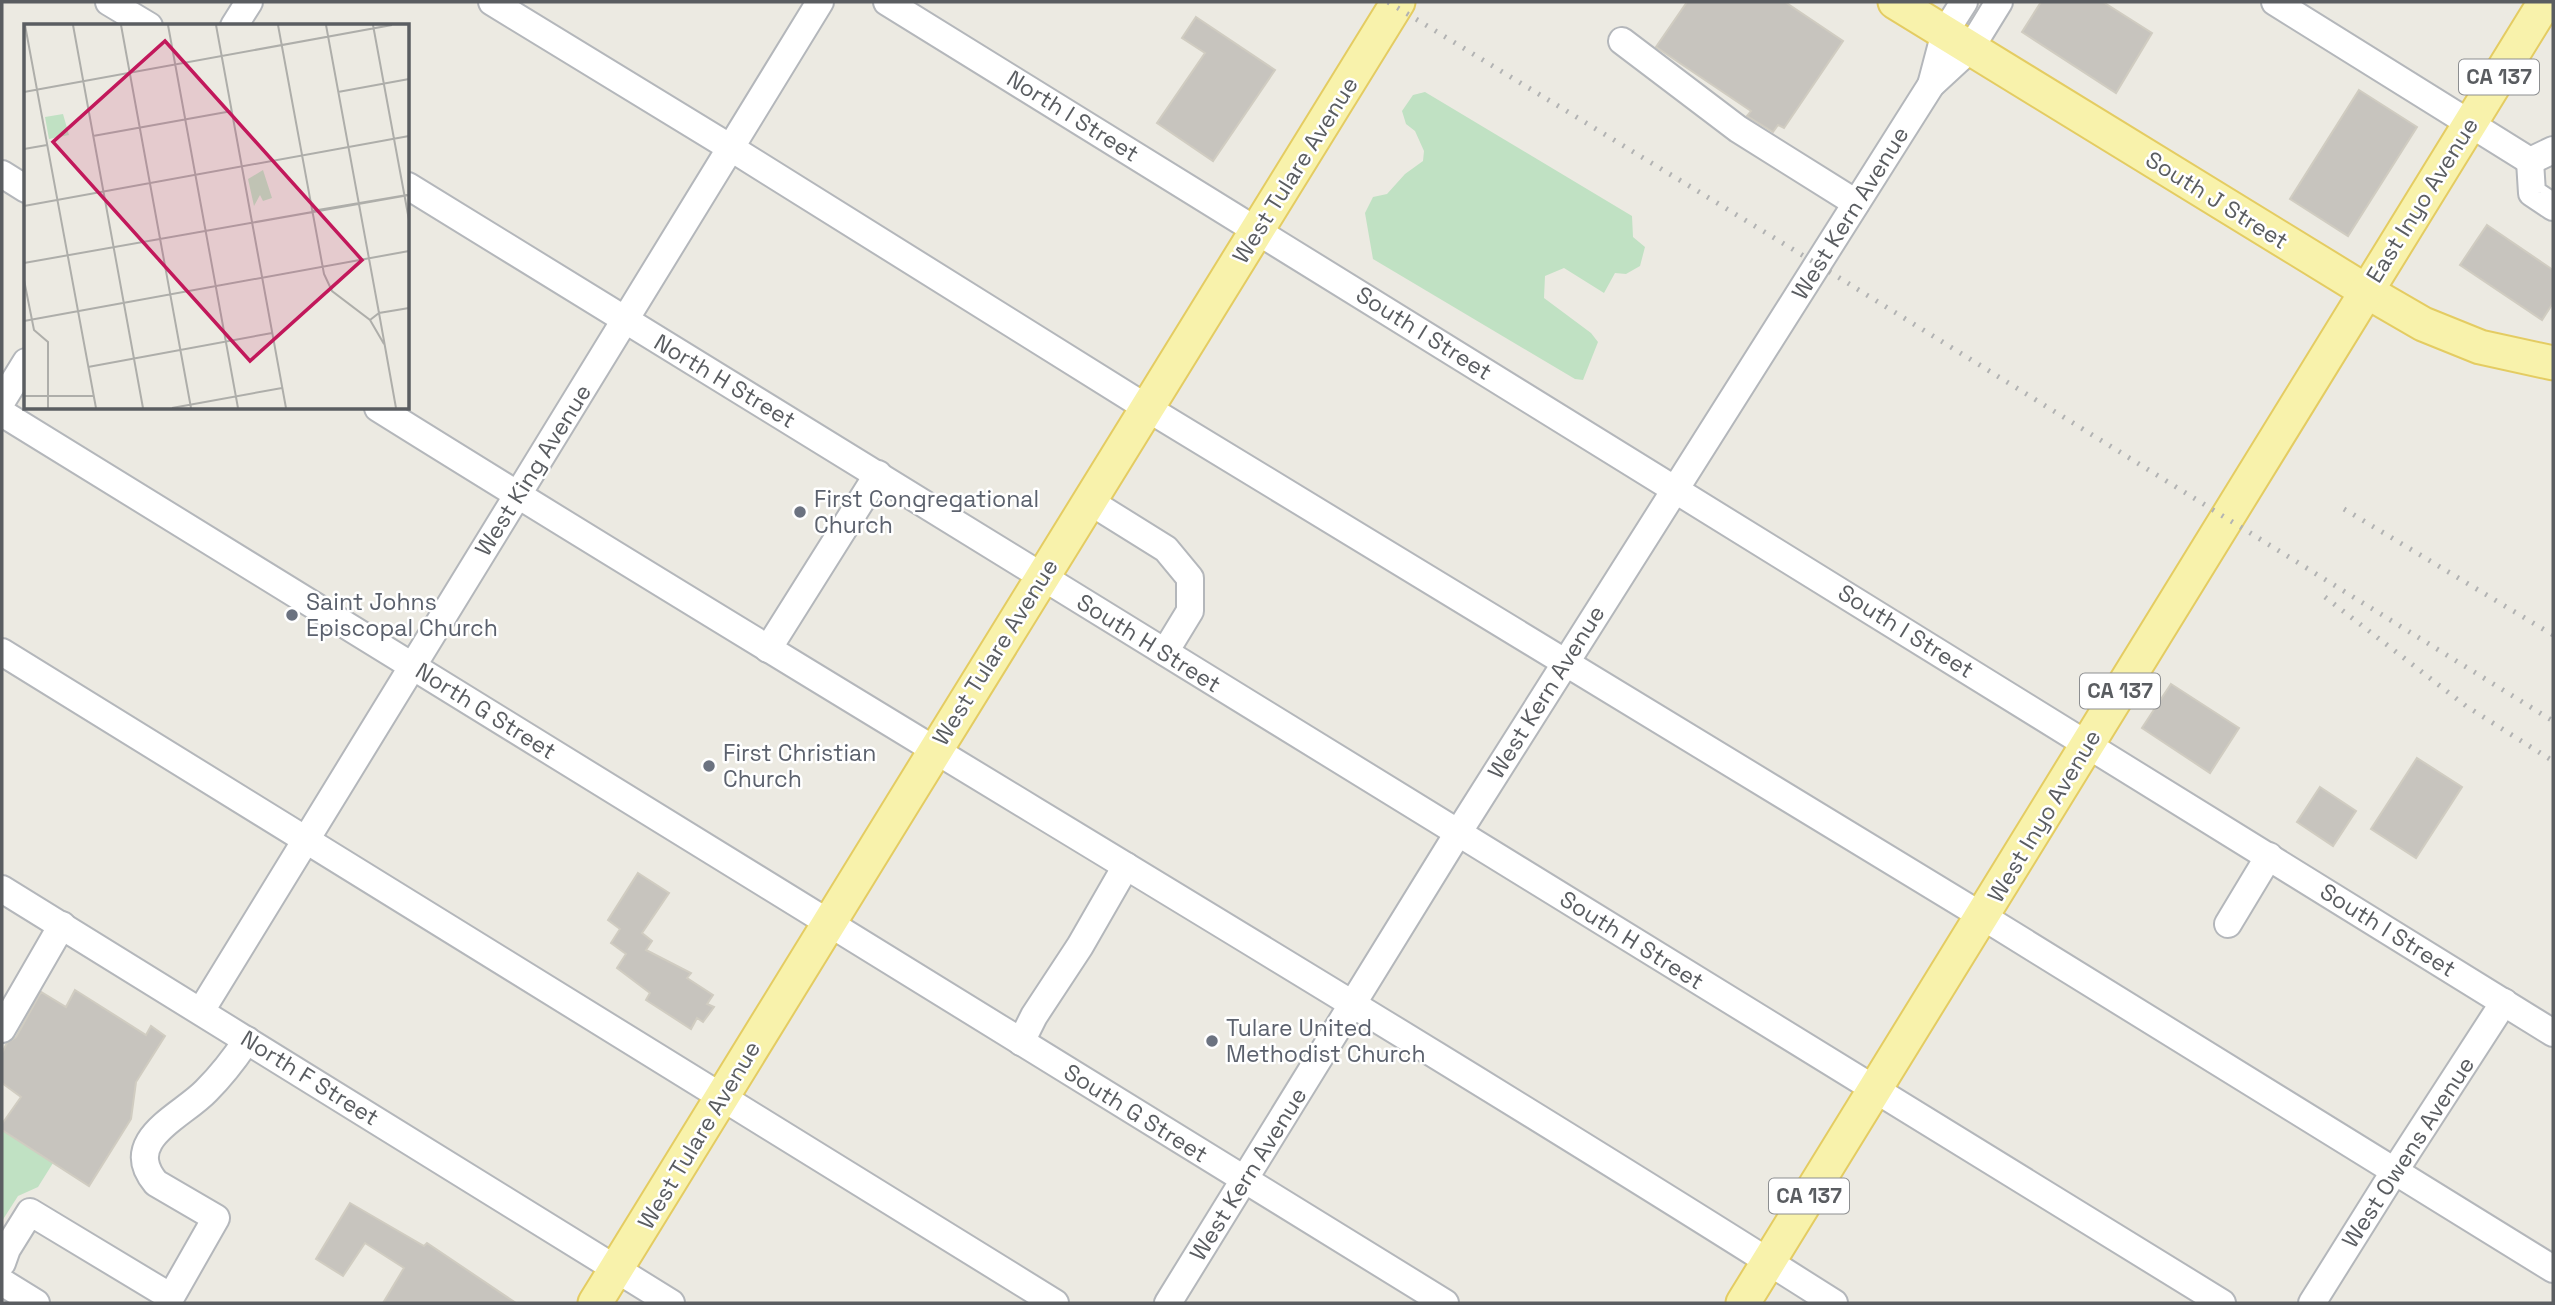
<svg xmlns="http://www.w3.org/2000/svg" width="2555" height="1305" font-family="'Space Grotesk',sans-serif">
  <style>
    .green { fill: #c0e1c3 }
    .building { fill: #c7c4be; stroke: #d0ccc1; stroke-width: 2 }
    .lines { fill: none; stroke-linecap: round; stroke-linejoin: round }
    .minor-casing { stroke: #b4b7bb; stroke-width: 30 }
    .major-casing { stroke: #e4cc62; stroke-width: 37 }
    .minor { stroke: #fff; stroke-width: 26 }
    .major { stroke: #f8f2ab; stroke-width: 33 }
    .rail { stroke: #b2b3b3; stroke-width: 5; stroke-dasharray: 2 9; stroke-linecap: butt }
    .worship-dot { fill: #6b7280; stroke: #fff; stroke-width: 2.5 }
    .labels { text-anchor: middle; stroke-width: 5; stroke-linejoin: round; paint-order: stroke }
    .shield { fill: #fff; stroke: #8c8e90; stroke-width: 2 }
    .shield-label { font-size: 21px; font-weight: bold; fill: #5a5d61 }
    .street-label { font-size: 23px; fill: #5a5d61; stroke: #fff }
    .worship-label { font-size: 23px; fill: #5b616d; stroke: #fff; text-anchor: start }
    .inset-road { fill: none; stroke: #aeaeaa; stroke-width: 2 }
    .view { fill: #c2185b; fill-opacity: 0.15; stroke: #c2185b; stroke-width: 3.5 }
    .inset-edge { fill: none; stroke: #5a5d61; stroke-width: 3.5 }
  </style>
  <rect width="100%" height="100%" fill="#eceae2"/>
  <g class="green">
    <path d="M1425,92L1632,216L1633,237L1645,247L1640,266L1626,274L1615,273L1604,293L1564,268L1545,276L1544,298L1591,333L1598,342L1583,380L1575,379L1373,259L1365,213L1373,197L1387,194L1405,174L1423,161L1424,151L1415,131L1406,124L1402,111L1413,95Z"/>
    <path d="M2,1130L53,1163L38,1187L18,1196L2,1221Z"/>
  </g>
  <g class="building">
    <path d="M1687,2H1785L1843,41L1784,128L1778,125L1773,132L1747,116L1751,111L1656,47Z"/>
    <path d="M2041,2H2103L2152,33L2116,93L2022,32Z"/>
    <path d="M1196,17L1275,70L1213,161L1157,123L1205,53L1182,38Z"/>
    <path d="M2359,90L2417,127L2348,236L2290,199Z"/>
    <path d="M2487,225L2553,270V303L2542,320L2460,265Z"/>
    <path d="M2171,684L2239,728L2210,773L2142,728Z"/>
    <path d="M2417,758L2462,787L2416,858L2371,829Z"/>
    <path d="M2320,787L2356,811L2333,846L2297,822Z"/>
    <path d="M638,873L669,893L642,933L652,941L646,950L691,973L687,978L713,995L707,1004L714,1007L703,1022L697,1018L691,1029L646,1000L650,993L617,968L626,954L611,943L620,929L608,920Z"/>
    <path d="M75,990L146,1035L151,1026L165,1036L136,1082L131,1119L89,1186L2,1130V1124L21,1097L2,1083V1053L7,1043L16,1037L41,992L66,1007Z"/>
    <path d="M350,1203L424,1246L427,1243L516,1303H383L404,1268L365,1243L343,1276L316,1259Z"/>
  </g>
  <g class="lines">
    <g class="minor-casing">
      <g id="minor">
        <path d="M109,2L149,26"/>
        <path d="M492,2L731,148L1147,408L1982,916L2553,1269"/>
        <path d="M887,2L2553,1033"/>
        <path d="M2275,2L2530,161"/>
        <path d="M234,26L249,2"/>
        <path d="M1622,41L1738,129L1856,203"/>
        <path d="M1931,85L1945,32L1964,2"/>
        <path d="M2530,161L2532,193L2553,207"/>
        <path d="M2530,161L2553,150"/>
        <path d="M2,174L26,189"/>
        <path d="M408,186L2222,1303"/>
        <path d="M2,401L26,362"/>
        <path d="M378,408C861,710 1353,998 1834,1303"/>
        <path d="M2,413L1445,1303"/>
        <path d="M1089,501L1166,549L1190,578V611L1165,652"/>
        <path d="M768,649L878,474"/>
        <path d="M2,652L1055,1303"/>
        <path d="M2,889L671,1303"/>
        <path d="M2228,924L2269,856"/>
        <path d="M201,1011L820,2"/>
        <path d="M2,1029L62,925"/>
        <path d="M1021,1042L1034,1016L1080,946L1126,866"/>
        <path d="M2,1263L7,1249L30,1212L171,1297L216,1218L156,1183C120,1140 181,1117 206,1091C222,1075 235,1058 247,1040"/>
        <path d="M2,1282L36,1303"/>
        <path d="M1168,1303L1458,833L1931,85L1970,49L1999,2"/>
        <path d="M2312,1303L2394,1172L2504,1002"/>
      </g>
    </g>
    <g class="major-casing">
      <g id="major">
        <path d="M1895,2L2366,291L2423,324L2480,347L2553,363"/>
        <path d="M595,1303C862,869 1130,435 1398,2"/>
        <path d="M1743,1303L2545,2"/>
      </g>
    </g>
    <use href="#minor" class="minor"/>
    <use href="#major" class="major"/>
    <g class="rail">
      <path d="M1388,2L1817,264L2553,721"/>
      <path d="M2344,509L2553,635"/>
      <path d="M2325,597L2466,706L2553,761"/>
    </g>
  </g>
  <g class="worship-dot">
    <circle cx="800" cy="512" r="7"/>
    <circle cx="292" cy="615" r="7"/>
    <circle cx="709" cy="766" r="7"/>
    <circle cx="1212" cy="1041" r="7"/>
  </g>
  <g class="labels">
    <g class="shield">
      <rect x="2459" y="59.5" width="80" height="35" rx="5"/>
      <rect x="2080" y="673.5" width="80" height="35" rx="5"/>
      <rect x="1769" y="1178.5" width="80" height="35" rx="5"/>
    </g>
    <g class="shield-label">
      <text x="2499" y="84">CA 137</text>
      <text x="2120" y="698">CA 137</text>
      <text x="1809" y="1203">CA 137</text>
    </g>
    <g class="street-label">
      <text transform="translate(1073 116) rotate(32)" y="8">North I Street</text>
      <text transform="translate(1295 170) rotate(-58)" y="8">West Tulare Avenue</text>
      <text transform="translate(2217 200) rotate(32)" y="8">South J Street</text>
      <text transform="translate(2422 200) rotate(-58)" y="8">East Inyo Avenue</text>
      <text transform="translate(1850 213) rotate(-58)" y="8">West Kern Avenue</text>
      <text transform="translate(1424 333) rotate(32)" y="8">South I Street</text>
      <text transform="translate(725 381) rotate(31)" y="8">North H Street</text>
      <text transform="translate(533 470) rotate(-58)" y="8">West King Avenue</text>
      <text transform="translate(1906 631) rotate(32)" y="8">South I Street</text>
      <text transform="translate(1149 643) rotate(32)" y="8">South H Street</text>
      <text transform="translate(995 652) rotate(-58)" y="8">West Tulare Avenue</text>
      <text transform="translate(1546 692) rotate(-58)" y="8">West Kern Avenue</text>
      <text transform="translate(486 711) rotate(32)" y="8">North G Street</text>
      <text transform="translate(2044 816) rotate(-59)" y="8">West Inyo Avenue</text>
      <text transform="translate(2388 930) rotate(32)" y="8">South I Street</text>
      <text transform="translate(1632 940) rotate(32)" y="8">South H Street</text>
      <text transform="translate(310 1078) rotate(32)" y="8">North F Street</text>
      <text transform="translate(1136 1113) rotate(32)" y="8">South G Street</text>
      <text transform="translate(699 1135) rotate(-59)" y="8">West Tulare Avenue</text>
      <text transform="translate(2408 1152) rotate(-57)" y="8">West Owens Avenue</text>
      <text transform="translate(1248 1174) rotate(-58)" y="8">West Kern Avenue</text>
    </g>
    <g class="worship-label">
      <text x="814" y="507">First Congregational<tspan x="814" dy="26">Church</tspan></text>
      <text x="306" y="610">Saint Johns<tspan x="306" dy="26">Episcopal Church</tspan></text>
      <text x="723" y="761">First Christian<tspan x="723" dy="26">Church</tspan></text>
      <text x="1226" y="1036">Tulare United<tspan x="1226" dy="26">Methodist Church</tspan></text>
    </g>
  </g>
  <g transform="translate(24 24)">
    <rect width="385" height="385" fill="#eceae2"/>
    <path d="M39,90L45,111L25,115L21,93ZM239,146L248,174L239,177L236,171L230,182L224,155Z" fill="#c0e1c3"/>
    <path class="inset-road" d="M1,1L72,384M49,1L119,384M97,1L167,384M144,1L214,384M192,1L262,384M254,1L300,250L308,267L346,296L360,320M302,1L355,289M349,1L385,196M0,68L368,1M314,68L385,55M69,112L208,87M0,125L23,121M0,182L385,112M288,187L383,171M0,239L385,171M0,256L10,306L24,318V384M355,289L372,384M346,296L355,289L385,284M0,297L385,227M64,343L248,309M0,372H70M148,384L258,364"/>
    <path class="view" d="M141,17L338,236L226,337L29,118Z"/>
    <rect width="385" height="385" class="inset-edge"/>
  </g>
  <rect width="2555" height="1305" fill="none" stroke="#5a5d61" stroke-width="7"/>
</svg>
